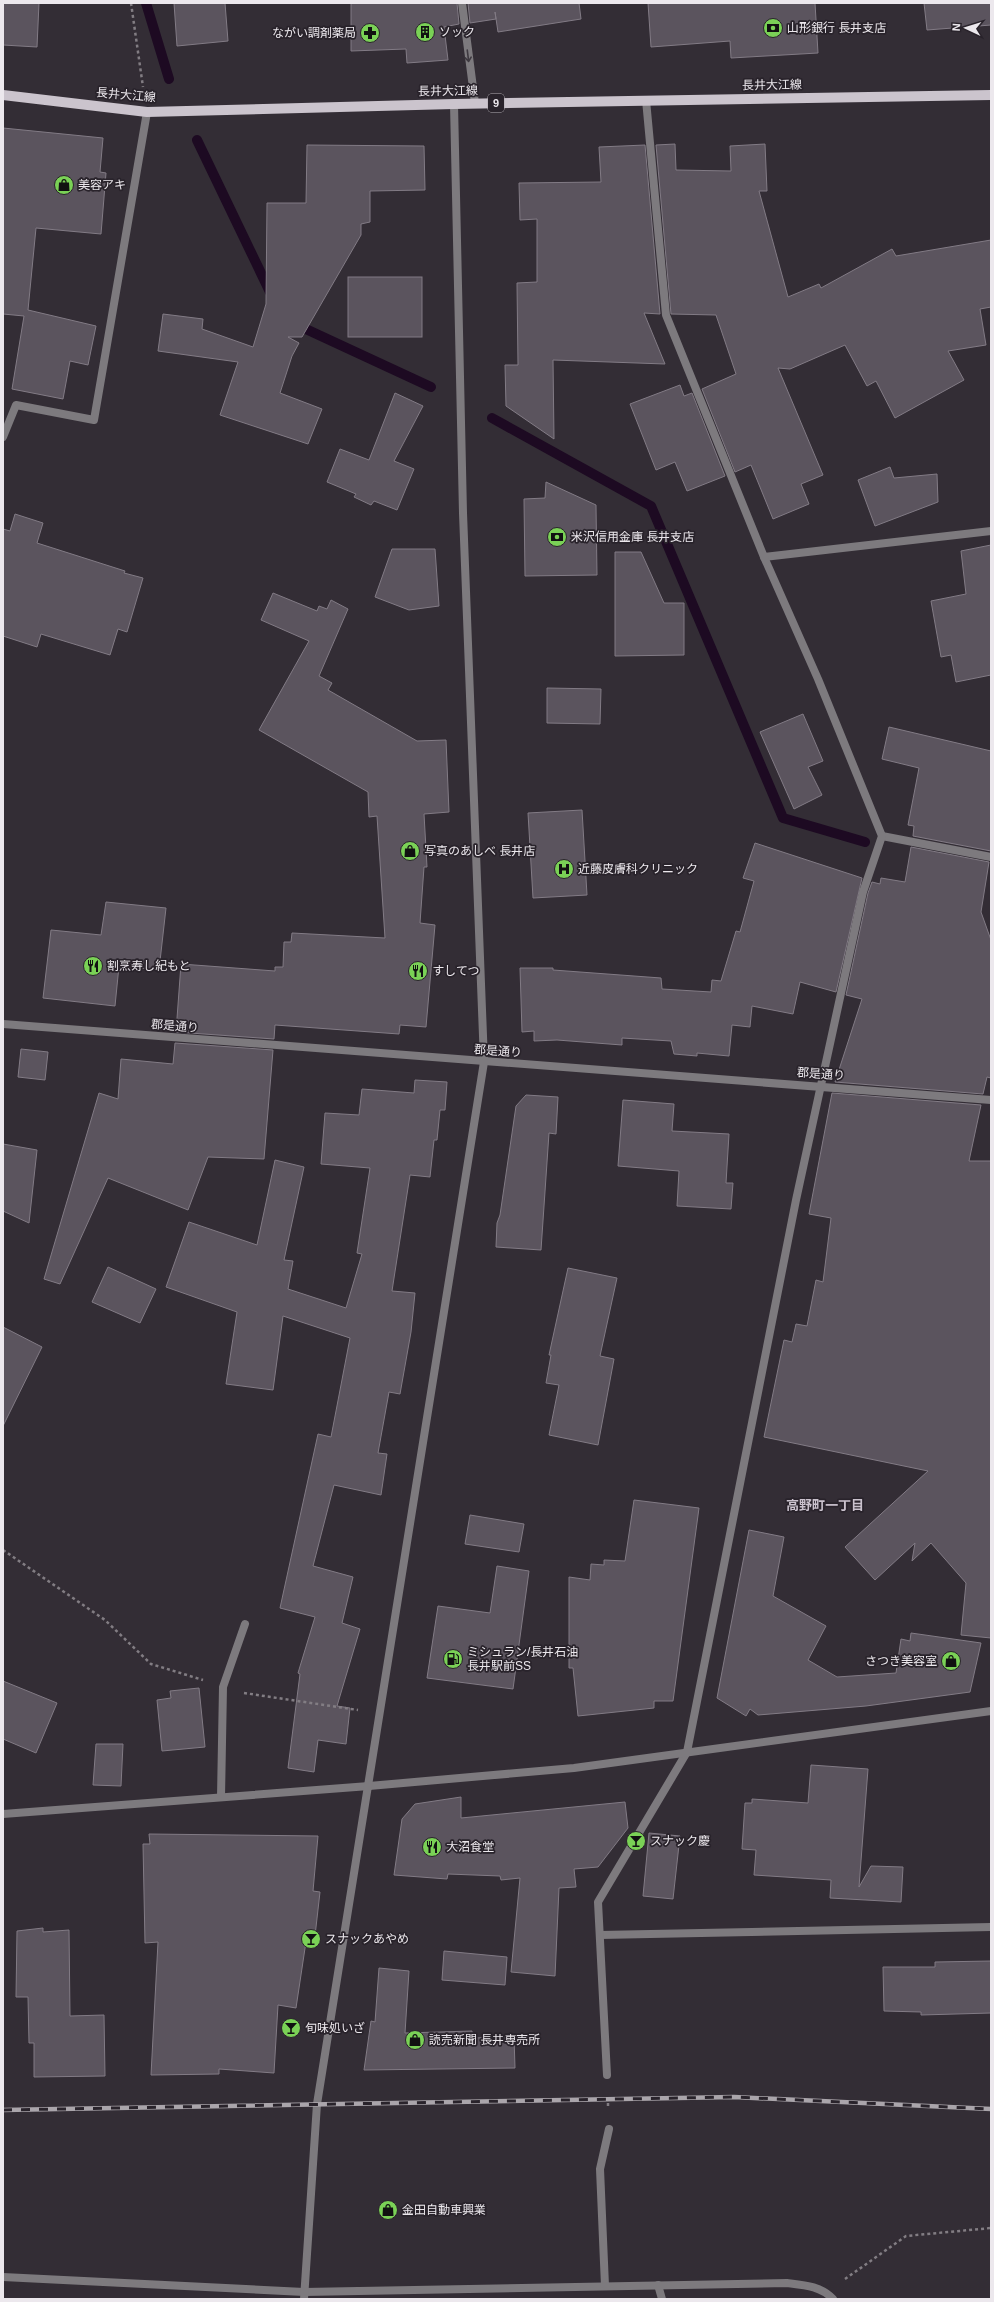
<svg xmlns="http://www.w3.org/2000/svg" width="994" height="2302" font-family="Helvetica,'Noto Sans JP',sans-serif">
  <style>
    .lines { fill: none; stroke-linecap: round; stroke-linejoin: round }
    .stream { stroke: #1d0a22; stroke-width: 10 }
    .building { fill: #5b545e; stroke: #827b85 }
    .path { stroke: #827d83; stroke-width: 2.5; stroke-dasharray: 3 3; stroke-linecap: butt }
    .service { stroke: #7d7a7e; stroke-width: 8 }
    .minor { stroke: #7d7a7e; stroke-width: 8 }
    .tertiary { stroke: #7d7a7e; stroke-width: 8 }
    .primary { stroke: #cbc4cd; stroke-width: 10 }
    .rail-casing { stroke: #aaa5ab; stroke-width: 4.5 }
    .rail { stroke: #29232b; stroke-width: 3; stroke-dasharray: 9; stroke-linecap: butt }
    .oneway { stroke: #3e3940 }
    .labels { text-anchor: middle; stroke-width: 3.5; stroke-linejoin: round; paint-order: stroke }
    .shield { fill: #29232b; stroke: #b2adb3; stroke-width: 1 }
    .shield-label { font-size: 11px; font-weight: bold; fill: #ece8ed }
    .poi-label { font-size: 12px; fill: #ece8ed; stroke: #29232b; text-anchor: start }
    .street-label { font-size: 12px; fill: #ece8ed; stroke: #29232b }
    .neighbourhood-label { font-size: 13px; font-weight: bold; fill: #cac2cd; stroke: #29232b }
  </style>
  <rect width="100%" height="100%" fill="#332d35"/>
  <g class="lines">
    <g class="stream">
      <path d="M146,3L169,79"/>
      <path d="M197,140L271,294"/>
      <path d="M295,324L431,387"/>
      <path d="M492,418L651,506L783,818L865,842"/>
    </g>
  </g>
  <g class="building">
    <path d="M3,3H39L37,47L3,45Z"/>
    <path d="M174,3H225L228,41L177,46Z"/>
    <path d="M351,3H457L459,24L444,27L448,60L407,63L406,49L351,51Z"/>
    <path d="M468,3H579L581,19L498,32L495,12L496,19L470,23Z"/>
    <path d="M648,3H815L818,53L731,58L730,41L651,47Z"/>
    <path d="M924,3H991V25L927,30Z"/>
    <path d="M3,128L103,138L100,172L106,173L101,234L36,228L28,310L96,326L88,365L70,361L63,399L12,389L24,316L3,314Z"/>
    <path d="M675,144L676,170L731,171L730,146L765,144L767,191H759L788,297L819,284L821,288L892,249L896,256L991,240V307L980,309L986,345L948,351L964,380L895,418L876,381L867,386L845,345L790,369L778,368L823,475L801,484L809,504L773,519L751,465L735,472L702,389L736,374L716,315L671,314L656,145Z"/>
    <path d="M307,145L424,146L425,190L370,191V222L361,224V235L302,337H288L299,343L292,356L280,393L322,409L308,444L220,415L238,362L158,351L163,314L203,319L202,329L253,347L266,304L267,203H306Z"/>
    <path d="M645,145L660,314L644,313L665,364L553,360L554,439L506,406L505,365H518L517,283L537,282V219L520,220L519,183L601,182L599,147Z"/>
    <rect x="348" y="277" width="74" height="60"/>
    <path d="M680,385L684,396L692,393L725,476L687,491L675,462L656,470L630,404Z"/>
    <path d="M395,393L423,406L394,461L414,469L397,510L374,501L371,505L354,497L356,494L327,482L340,449L369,460Z"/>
    <path d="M890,467L894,478L937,474L938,502L875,526L858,480Z"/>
    <path d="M546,482L596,505L597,575L525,576L524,499L545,498Z"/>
    <path d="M15,514L43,523L37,543L125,571L124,573L143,578L127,632L118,629L110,655L41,634L37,647L3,636V529L10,531Z"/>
    <path d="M991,545V675L956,682L951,655L941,657L931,601L966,594L961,551Z"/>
    <path d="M392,549H435L439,606L409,610L375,597Z"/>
    <path d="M615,552H641L664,603H684V655L615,656Z"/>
    <path d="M273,593L317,611L319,606L327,609L331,600L348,609L319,676L332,683L328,690L417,741L446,740L449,812L424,814L427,867H424L420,923L435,925L426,1027L400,1025L399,1034L275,1025L274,1039L176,1032L181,964L275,971V967H283L284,942H291L292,933L385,938L377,816L369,817L368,792L259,730L309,641L261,620Z"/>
    <path d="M547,688L601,689L600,724L547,723Z"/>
    <path d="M803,714L823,761L808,767L822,795L794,809L760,732Z"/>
    <path d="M889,727L991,751V851L913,836L914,826L908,825L919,768L882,759Z"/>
    <path d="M582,810L587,895L533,898L528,813Z"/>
    <path d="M755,843L862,878L836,992L800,982L793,1014L752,1006L750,1027L732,1025L729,1056L697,1053V1056L674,1054L671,1041L622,1038V1045L557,1040L534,1041V1031L522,1032L520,968H553V970L661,978L662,989L711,992L712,980L721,981L736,931L740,932L754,881L743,878Z"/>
    <path d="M911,847L989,862L981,912L991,940V1078L987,1077L983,1094L835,1082L862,999L846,995L868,893L872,882L880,884L881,878L905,882Z"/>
    <path d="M106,902L166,908L159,970L119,966L115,1006L43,998L51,930L101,935Z"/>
    <path d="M175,1043L273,1050L264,1159L208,1157L188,1210L108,1178L60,1284L44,1279L99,1093L118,1099L121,1059L173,1064Z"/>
    <path d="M21,1049L48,1052L45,1080L18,1077Z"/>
    <path d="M415,1080L447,1082L445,1110H440L437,1140H434L430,1177L410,1175L392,1291L415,1293L411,1332L400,1394L389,1392L378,1453L387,1454L381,1495L334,1485L313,1566L353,1577L342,1623L360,1629L337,1706L350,1708L346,1744L318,1740L314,1772L288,1768L300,1674L298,1673L315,1617L280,1608L318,1434L331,1437L350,1338L283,1316L273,1390L226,1384L237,1312L166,1287L189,1222L257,1245L275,1160L304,1167L284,1260L293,1261L288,1289L346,1308L362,1254L357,1253L370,1168L321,1164L325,1113L359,1115L362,1089L414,1093Z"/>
    <path d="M832,1093L981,1105L969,1161H991V1638L961,1635L966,1583L931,1543L912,1561L915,1543L875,1580L845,1547L928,1471L764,1437L784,1340L792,1342L796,1324L807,1326L816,1280L823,1282L831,1218L809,1214Z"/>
    <path d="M526,1095L558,1097L556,1134L549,1133L541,1250L496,1247L497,1223L500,1215L516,1106Z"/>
    <path d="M623,1100L674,1104L672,1131L729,1134L726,1183H733L731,1209L677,1206L679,1171L618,1166Z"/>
    <path d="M3,1144L37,1150L29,1223L3,1211Z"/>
    <path d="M108,1267L156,1289L140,1323L92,1302Z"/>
    <path d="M568,1268L617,1278L600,1356L614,1359L598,1445L549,1435L559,1385L546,1383L551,1355H549Z"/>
    <path d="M3,1327L42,1347L3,1426Z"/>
    <path d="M634,1500L699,1508L673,1701H654V1708L578,1716L573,1668H569V1577L590,1580L591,1564L604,1565V1560L625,1561Z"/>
    <path d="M470,1515L524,1524L519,1552L465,1544Z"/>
    <path d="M749,1530L784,1537L773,1596L826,1626L808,1660L837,1677L896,1673L901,1639L910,1641L911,1633L981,1643L970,1692L866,1706L758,1715L750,1709L746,1716L717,1698Z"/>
    <path d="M497,1566L529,1571L513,1689L427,1678L438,1606L490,1613Z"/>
    <path d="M3,1681L57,1703L36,1753L3,1739Z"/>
    <path d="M199,1688L205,1747L162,1751L157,1700L171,1698L170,1691Z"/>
    <path d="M96,1744H123L121,1786L93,1785Z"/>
    <path d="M811,1765L868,1769L859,1887L871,1866L903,1867L901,1902L830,1898L831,1880L754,1875L756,1850L742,1849L745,1803H752V1799L808,1803Z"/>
    <path d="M461,1797V1818L625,1802L628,1828L598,1867L574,1869L576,1887L559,1888L555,1976L511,1972L520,1878L501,1880L500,1876L448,1874L447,1879L394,1875L402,1819L415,1804Z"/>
    <path d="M649,1833L680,1836L673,1899L643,1896Z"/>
    <path d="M149,1834L318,1836L313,1891L320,1892L315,1936L307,1935L296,2008L278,2005L274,2073L219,2069V2074L151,2075L158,1942L145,1943L143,1844H150Z"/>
    <path d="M43,1928V1932L69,1930L70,2016L104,2015L105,2076L34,2077V2043H29L28,1997H16L17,1931Z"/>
    <path d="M444,1951L507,1957L505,1985L442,1980Z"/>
    <path d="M991,1961V2013L921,2015V2012L884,2011L883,1967H935V1962Z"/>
    <path d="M379,1968L409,1971L405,2033L472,2031V2038L514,2037L515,2068L364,2070L371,2021L375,2022Z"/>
  </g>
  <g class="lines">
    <g class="path">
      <path d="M131,3L143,87"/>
      <path d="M3,1550L105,1620L151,1664L203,1680"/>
      <path d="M244,1693L358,1710"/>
      <path d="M608,2097V2108"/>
      <path d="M845,2279L906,2236L991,2228"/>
    </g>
    <g class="service">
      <path d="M462,3L475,103"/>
      <path d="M3,437L16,405L94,420L147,112"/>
      <path d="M764,557L991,531"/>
      <path d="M882,836L991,857"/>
      <path d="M221,1797L223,1687L245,1624"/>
      <path d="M600,1935L991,1927"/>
      <path d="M607,2075L598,1902L687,1752L796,1200L863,892L882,836L818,679L764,557L666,315L646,100"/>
      <path d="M658,2285L662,2299"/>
      <path d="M605,2286L600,2169L609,2129"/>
    </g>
    <g class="minor">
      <path d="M3,1814L369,1786"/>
      <path d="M3,2277L304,2292L787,2283C804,2285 821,2286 833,2299"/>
    </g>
    <g class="tertiary">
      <path d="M3,1024L991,1100"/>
      <path d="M369,1786L574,1768L991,1711"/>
      <path d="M304,2299L317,2104L484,1062L463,513L454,104"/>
    </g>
    <path class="primary" d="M3,95L147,112L454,104L991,95"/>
    <g class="rail-casing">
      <path id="rail" d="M3,2110L734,2097L991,2109"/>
    </g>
    <use href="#rail" class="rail"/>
  </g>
  <defs><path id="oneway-shaft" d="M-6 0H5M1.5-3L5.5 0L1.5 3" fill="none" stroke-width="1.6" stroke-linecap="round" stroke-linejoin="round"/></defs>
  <use class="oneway" href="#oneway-shaft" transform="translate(468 56) rotate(83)"/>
  <defs>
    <g id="bank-disc" transform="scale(1)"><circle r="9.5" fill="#7ad156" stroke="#29232b"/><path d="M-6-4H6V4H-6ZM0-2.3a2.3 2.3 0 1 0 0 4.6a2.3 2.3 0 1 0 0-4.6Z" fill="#111"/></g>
    <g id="building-disc" transform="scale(1)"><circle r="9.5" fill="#7ad156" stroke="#29232b"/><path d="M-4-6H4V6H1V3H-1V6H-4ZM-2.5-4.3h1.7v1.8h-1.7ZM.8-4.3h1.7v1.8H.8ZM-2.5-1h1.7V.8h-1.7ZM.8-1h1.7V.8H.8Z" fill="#111"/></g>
    <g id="pharmacy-disc" transform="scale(1)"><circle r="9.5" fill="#7ad156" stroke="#29232b"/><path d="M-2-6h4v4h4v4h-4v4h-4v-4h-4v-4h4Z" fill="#111"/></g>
    <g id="shop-disc" transform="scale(1)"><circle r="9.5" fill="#7ad156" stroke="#29232b"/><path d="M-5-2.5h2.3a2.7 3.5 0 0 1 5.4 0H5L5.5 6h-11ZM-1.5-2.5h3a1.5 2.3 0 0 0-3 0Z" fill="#111"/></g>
    <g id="hospital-disc" transform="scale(1)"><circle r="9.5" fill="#7ad156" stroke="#29232b"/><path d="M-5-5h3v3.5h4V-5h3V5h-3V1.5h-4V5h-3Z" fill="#111"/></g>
    <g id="restaurant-disc" transform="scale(1)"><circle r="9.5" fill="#7ad156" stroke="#29232b"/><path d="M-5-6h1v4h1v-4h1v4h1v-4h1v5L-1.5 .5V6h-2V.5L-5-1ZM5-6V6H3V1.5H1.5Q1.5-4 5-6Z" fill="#111"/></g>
    <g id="fuel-disc" transform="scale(1)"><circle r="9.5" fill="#7ad156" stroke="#29232b"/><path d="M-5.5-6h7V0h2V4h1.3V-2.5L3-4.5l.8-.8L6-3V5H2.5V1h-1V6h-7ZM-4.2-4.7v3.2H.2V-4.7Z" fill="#111"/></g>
    <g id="bar-disc" transform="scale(1)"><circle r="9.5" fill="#7ad156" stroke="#29232b"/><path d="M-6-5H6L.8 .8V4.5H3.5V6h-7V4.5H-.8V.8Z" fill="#111"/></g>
  </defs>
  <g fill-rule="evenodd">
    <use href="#bank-disc" x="773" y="28"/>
    <use href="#building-disc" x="425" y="32"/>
    <use href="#pharmacy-disc" x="370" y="33"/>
    <use href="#shop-disc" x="64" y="185"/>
    <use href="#bank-disc" x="557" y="537"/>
    <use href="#shop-disc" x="410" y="851"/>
    <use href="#hospital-disc" x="564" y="869"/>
    <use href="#restaurant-disc" x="93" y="966"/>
    <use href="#restaurant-disc" x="418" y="971"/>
    <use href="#fuel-disc" x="453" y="1659"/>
    <use href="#shop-disc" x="951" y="1661"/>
    <use href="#bar-disc" x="636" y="1841"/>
    <use href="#restaurant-disc" x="432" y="1847"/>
    <use href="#bar-disc" x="311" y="1939"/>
    <use href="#bar-disc" x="291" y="2028"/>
    <use href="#shop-disc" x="415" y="2040"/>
    <use href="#shop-disc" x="388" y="2210"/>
  </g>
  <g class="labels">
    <rect class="shield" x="488" y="94" width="16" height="18" rx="3"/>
    <g class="shield-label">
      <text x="496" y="107">9</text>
    </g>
    <g class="poi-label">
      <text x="787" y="32">山形銀行 長井支店</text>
      <text x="439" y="36">ソック</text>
      <text x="356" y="37" text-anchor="end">ながい調剤薬局</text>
      <text x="78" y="189">美容アキ</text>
      <text x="571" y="541">米沢信用金庫 長井支店</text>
      <text x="424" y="855">写真のあしべ 長井店</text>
      <text x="578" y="873">近藤皮膚科クリニック</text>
      <text x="107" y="970">割烹寿し紀もと</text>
      <text x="432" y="975">すしてつ</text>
      <text x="467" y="1656">ミシュラン/長井石油<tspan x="467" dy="14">長井駅前SS</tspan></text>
      <text x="937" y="1665" text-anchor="end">さつき美容室</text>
      <text x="650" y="1845">スナック慶</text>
      <text x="446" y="1851">大沼食堂</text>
      <text x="325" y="1943">スナックあやめ</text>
      <text x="305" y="2032">旬味処いざ</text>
      <text x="429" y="2044">読売新聞 長井専売所</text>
      <text x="402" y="2214">金田自動車興業</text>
    </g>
    <g class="street-label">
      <text transform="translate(772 85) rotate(-1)" y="4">長井大江線</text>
      <text transform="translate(448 91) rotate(-1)" y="4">長井大江線</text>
      <text transform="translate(126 95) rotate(5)" y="4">長井大江線</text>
      <text transform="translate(175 1026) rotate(5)" y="4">郡是通り</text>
      <text transform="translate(498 1051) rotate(4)" y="4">郡是通り</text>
      <text transform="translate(821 1074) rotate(4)" y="4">郡是通り</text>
    </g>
    <g class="neighbourhood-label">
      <text x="825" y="1510">高野町一丁目</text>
    </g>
  </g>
  <rect width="994" height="2302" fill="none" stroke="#ece8ed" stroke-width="8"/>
  <g transform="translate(966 28) rotate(274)" stroke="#29232b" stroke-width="3" paint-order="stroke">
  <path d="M0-3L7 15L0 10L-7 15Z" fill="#ece8ed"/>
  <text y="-6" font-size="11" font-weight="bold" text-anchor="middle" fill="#ece8ed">N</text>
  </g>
</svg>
